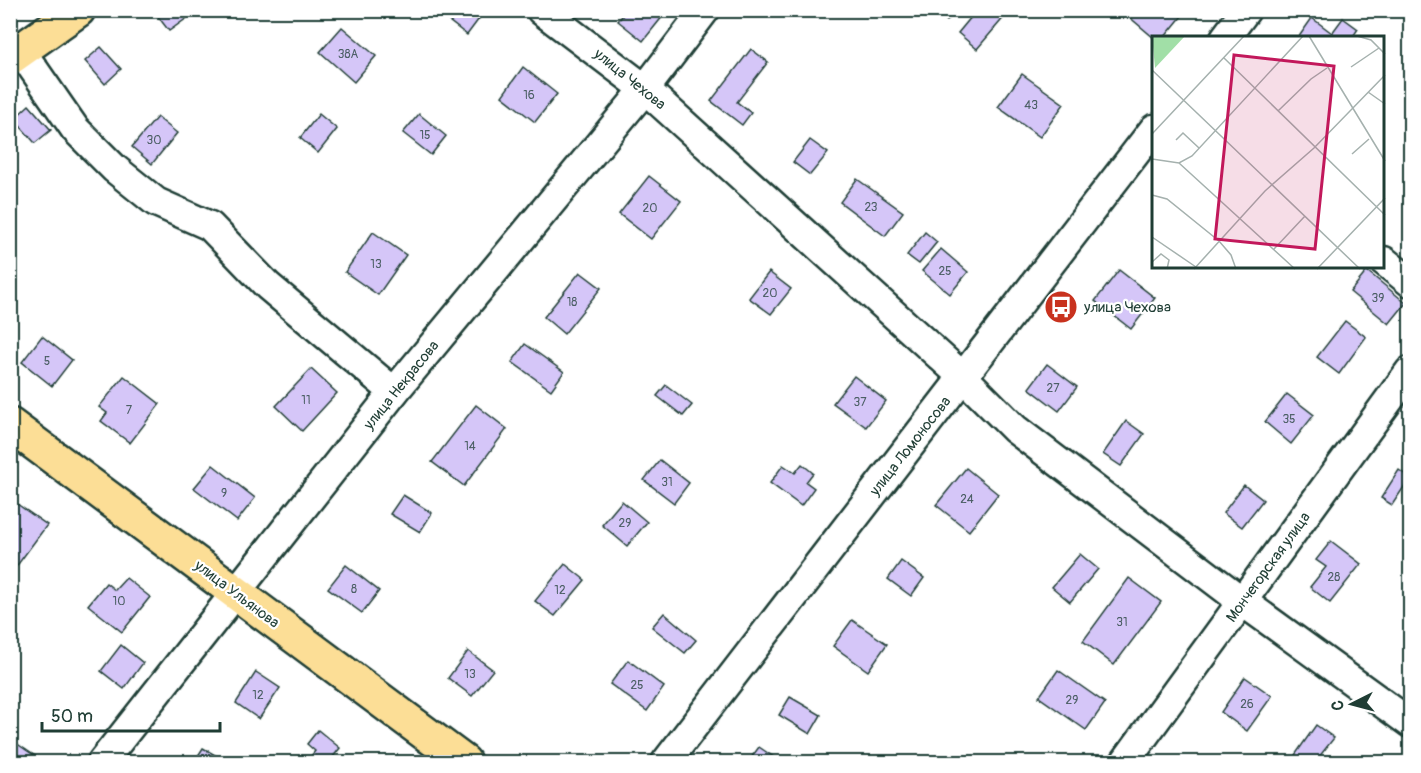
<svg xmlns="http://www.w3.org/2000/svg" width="1421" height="773" font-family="Pangolin,sans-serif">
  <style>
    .building { fill: #d5c6f8; stroke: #1f3d34; stroke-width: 1.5 }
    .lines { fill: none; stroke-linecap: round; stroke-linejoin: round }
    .minor-casing { stroke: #1f3d34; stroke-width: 33 }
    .major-casing { stroke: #1f3d34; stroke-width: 38 }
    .minor { stroke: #fff; stroke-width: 28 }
    .major { stroke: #fcde96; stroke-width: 33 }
    .labels { text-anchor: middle; stroke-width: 4.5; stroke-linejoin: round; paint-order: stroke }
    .number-label { font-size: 12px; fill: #4c5f65 }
    .street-label { font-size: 15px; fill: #1f3d34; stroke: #fff }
    .poi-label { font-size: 15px; fill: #1f3d34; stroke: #fff; text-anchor: start }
    .inset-road { fill: none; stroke: #a5b1ae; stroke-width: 1.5 }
    .view { fill: #c2185b; fill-opacity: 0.15; stroke: #c2185b; stroke-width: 3 }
    .inset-edge { fill: none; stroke: #1f3d34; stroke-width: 3 }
  </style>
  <rect width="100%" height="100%" fill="#fff"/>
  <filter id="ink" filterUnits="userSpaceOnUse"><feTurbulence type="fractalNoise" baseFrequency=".0167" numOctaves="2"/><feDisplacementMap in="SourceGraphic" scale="12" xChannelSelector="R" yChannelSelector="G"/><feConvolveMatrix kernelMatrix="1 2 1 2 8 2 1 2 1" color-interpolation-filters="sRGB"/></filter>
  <g filter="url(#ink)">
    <g class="building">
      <path d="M153,10H182L187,18L169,31Z"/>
      <path d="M457,10H482L484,12L467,35L449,21Z"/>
      <path d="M627,10H656L663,16L643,41L618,21Z"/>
      <path d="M934,10H956L947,21Z"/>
      <path d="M966,10H1001L1006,15L977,49L958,33L972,16Z"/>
      <path d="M1121,10H1187L1164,38H1154Z"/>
      <path d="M1312,18L1332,33L1343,18L1358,29L1352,38H1298Z"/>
      <path d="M342,27L376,56L354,82L320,52Z"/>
      <path d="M101,47L121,69L105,84L85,61Z"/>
      <path d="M751,49L768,62L737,102L751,113L742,125L711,101Z"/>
      <path d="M523,67L557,94L535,122L502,96Z"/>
      <path d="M1022,74L1064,104L1040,137L998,107Z"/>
      <path d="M29,105L51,130L35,143L14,119Z"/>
      <path d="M319,114L337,129L318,153L300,138Z"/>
      <path d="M419,114L446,136L431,155L403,133Z"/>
      <path d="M157,117L177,133L152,164L132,147Z"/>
      <path d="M810,140L828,153L810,175L793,162Z"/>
      <path d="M649,176L681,201L651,239L619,214Z"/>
      <path d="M857,179L903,212L885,236L840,202Z"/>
      <path d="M373,232L406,255L378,295L345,272Z"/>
      <path d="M925,232L937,242L919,264L907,255Z"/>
      <path d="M941,249L968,272L950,294L922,271Z"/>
      <path d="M1119,270L1155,298L1131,329L1095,301Z"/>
      <path d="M1367,271L1406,303L1389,324L1350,292Z"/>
      <path d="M580,272L601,288L564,334L544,317Z"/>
      <path d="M769,272L791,289L771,314L749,298Z"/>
      <path d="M1345,321L1366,337L1339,374L1317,357Z"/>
      <path d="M42,336L72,360L52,386L22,362Z"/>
      <path d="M525,344L564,372L551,390L512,362Z"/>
      <path d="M1047,364L1077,387L1059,411L1029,388Z"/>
      <path d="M311,369L337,393L302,431L276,406Z"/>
      <path d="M124,376L160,404L130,443L101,421L107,413L99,407Z"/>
      <path d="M854,376L886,401L866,427L833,403Z"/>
      <path d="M666,385L692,405L683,416L657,396Z"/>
      <path d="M1287,394L1314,415L1291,444L1265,422Z"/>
      <path d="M476,405L507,429L464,486L432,462Z"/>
      <path d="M1126,421L1144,434L1121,466L1103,454Z"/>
      <path d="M660,460L689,483L674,503L644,480Z"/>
      <path d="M802,464L813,473L806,482L814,488L801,506L770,483L783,465L795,473Z"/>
      <path d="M213,465L255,498L237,521L194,488Z"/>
      <path d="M966,468L998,494L969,531L936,505Z"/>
      <path d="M1399,470L1410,478L1392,505L1381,498Z"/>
      <path d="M1244,485L1263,500L1242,527L1223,513Z"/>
      <path d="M403,495L432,513L420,532L390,514Z"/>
      <path d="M10,499L47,525L10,575Z"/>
      <path d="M622,501L647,522L627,546L602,525Z"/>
      <path d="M1331,541L1361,564L1330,603L1310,587L1326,567L1316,560Z"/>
      <path d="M1080,554L1098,569L1070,602L1052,587Z"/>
      <path d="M901,561L924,578L911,596L888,579Z"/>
      <path d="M565,564L585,580L555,616L535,601Z"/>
      <path d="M346,565L379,591L362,613L328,588Z"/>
      <path d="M126,578L150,597L122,632L88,605L106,583L115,590Z"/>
      <path d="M1129,578L1161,602L1114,665L1083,641Z"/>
      <path d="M664,613L696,640L685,653L652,627Z"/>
      <path d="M852,620L887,644L868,671L833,646Z"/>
      <path d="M121,645L143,663L124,689L101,671Z"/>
      <path d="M468,651L493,670L472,696L448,678Z"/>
      <path d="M628,660L664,687L647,711L610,684Z"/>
      <path d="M1058,670L1105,703L1086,730L1039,697Z"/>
      <path d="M256,672L280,688L259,719L236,703Z"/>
      <path d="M1245,677L1272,696L1247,731L1221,712Z"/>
      <path d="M790,697L821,715L810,734L779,715Z"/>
      <path d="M1316,725L1334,738L1315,762H1305L1295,755Z"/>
      <path d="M318,730L340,748L329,762H306L315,751L307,744Z"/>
      <path d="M10,739L35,756L31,762H10Z"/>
      <path d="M759,747L781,762H748Z"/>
      <path d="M203,748L227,762H194Z"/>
    </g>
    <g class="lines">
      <g class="minor-casing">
        <g id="minor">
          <path d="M541,10L645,89L963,377L1015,429L1243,602L1410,723"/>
          <path d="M1225,38L1246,10"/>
          <path d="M21,51L75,129L115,169L156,202L210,226L268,286L394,392"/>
          <path d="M1384,261L1410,282"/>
          <path d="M102,762L394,392L645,89L705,10"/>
          <path d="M666,762L1154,129"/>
          <path d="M1125,762L1410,371"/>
        </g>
      </g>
      <g class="major-casing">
        <g id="major">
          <path d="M10,58L78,10"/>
          <path d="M10,425L464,762"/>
        </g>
      </g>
      <use href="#minor" class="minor"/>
      <use href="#major" class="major"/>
    </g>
  </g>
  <defs>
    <g id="bus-disc" transform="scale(1.725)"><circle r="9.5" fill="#c8321e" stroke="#fff"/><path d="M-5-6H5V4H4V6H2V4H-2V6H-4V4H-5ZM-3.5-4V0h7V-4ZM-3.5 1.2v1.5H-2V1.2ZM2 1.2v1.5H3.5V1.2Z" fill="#fff"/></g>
  </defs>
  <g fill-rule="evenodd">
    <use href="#bus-disc" x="1061" y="307"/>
  </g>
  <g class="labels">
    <g class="number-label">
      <text x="348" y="58">38А</text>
      <text x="529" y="99">16</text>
      <text x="1031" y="109">43</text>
      <text x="425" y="139">15</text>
      <text x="154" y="144">30</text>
      <text x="871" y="211">23</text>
      <text x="650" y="212">20</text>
      <text x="376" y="268">13</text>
      <text x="945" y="275">25</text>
      <text x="770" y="297">20</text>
      <text x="1378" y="302">39</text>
      <text x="572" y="306">18</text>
      <text x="47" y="365">5</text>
      <text x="1053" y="392">27</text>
      <text x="306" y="404">11</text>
      <text x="860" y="406">37</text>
      <text x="129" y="414">7</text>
      <text x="1289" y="423">35</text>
      <text x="470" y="450">14</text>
      <text x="667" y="486">31</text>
      <text x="224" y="497">9</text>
      <text x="967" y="503">24</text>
      <text x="625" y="527">29</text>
      <text x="1334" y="581">28</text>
      <text x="354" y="593">8</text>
      <text x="560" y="594">12</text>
      <text x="119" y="605">10</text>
      <text x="1122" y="626">31</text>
      <text x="470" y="678">13</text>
      <text x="637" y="689">25</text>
      <text x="258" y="699">12</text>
      <text x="1072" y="704">29</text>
      <text x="1247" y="708">26</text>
    </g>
    <g class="street-label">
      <text transform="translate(630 79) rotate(39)" y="5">улица Чехова</text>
      <text transform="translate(401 385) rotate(-51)" y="5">улица Некрасова</text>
      <text transform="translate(910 446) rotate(-52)" y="5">улица Ломоносова</text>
      <text transform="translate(1268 567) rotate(-54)" y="5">Мончегорская улица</text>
      <text transform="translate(237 594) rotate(37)" y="5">улица Ульянова</text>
    </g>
    <g class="poi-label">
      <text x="1084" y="312">улица Чехова</text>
    </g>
  </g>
  <g transform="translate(1152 36)">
    <rect width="232" height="232" fill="#fff"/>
    <path d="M0,0H33L3,32Z" fill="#a1dfa7"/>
    <path class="inset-road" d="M157,0L233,125M205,0L219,4L233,18M72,22L233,179M199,31L227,12M0,34L208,233M216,56L233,68M126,75L159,43L175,32M0,98L92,0M24,104L31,97L47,112M200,118L217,103M0,123L27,127L40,120L151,0M27,127L143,233M0,159L15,163L67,205L79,219L84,233M0,201L44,231M122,213L153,180M0,226L9,218L17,224L15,233M42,233L113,155L162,112L233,39M165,233L233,162"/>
    <path class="view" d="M82,19L182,30L163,213L63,203Z"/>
    <rect width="232" height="232" class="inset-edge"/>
  </g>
  <rect width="1421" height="773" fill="none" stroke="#fff" stroke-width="36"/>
  <rect x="18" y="18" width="1385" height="737" fill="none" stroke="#1f3d34" stroke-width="2" filter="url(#ink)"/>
  <g transform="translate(1352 704) rotate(264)" stroke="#ffffff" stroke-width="4.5" paint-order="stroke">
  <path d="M0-4.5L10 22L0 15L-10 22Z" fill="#1f3d34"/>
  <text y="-9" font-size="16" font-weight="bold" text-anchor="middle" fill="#1f3d34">С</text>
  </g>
  <path d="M42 722v9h178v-9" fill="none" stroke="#1f3d34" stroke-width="3"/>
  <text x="51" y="722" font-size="18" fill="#1f3d34" stroke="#ffffff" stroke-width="4.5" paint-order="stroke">50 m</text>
</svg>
